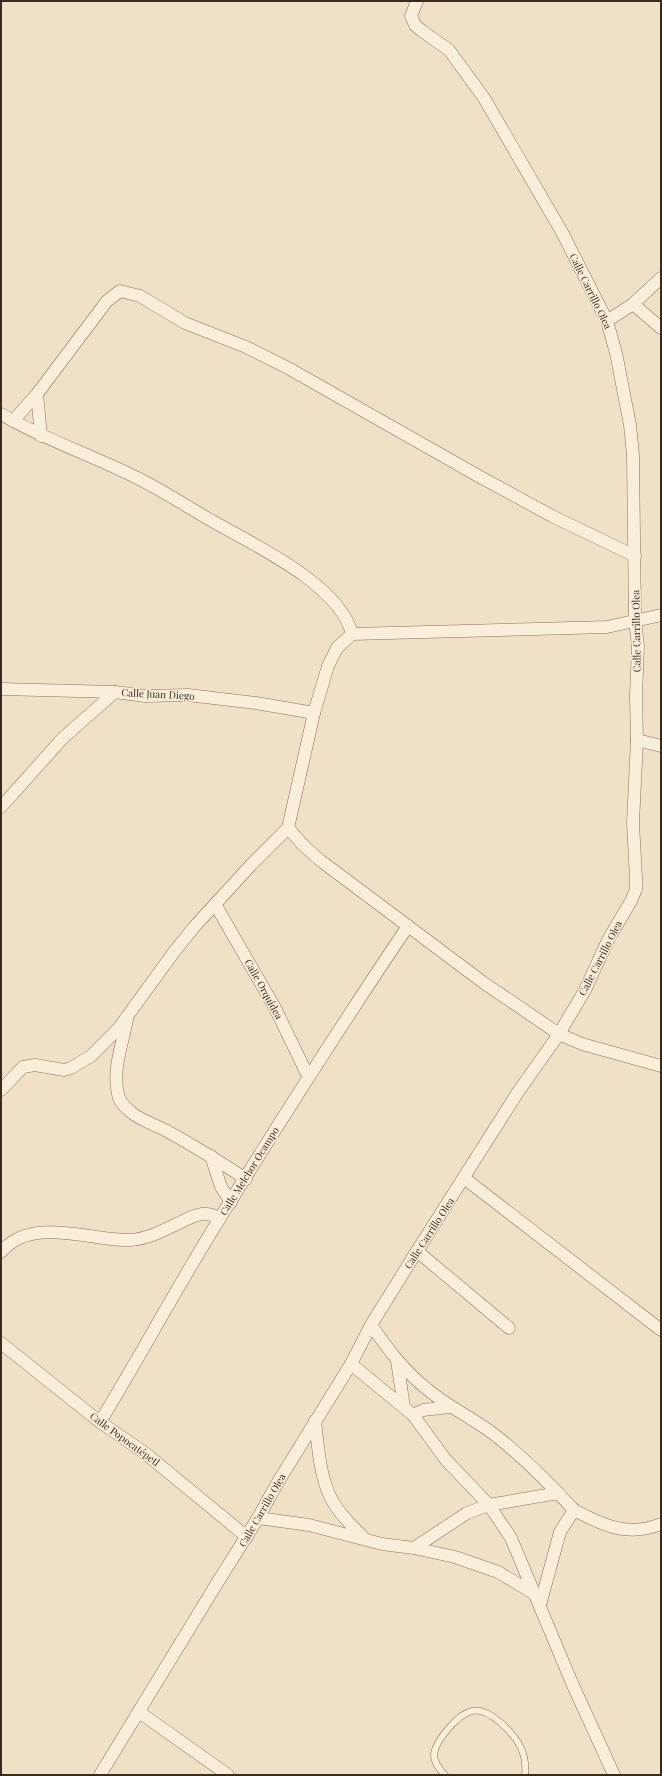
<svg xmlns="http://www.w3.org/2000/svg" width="662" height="1776" font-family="'Playfair Display',serif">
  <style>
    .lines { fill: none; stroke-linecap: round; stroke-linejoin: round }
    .service-casing { stroke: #8b715b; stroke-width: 7 }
    .minor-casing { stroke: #8b715b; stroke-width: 13 }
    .service { stroke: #f9eeda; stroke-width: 6 }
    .minor { stroke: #f9eeda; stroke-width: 12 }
    .labels { text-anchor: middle; stroke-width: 3; stroke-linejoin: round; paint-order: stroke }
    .street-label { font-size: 10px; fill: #3b2b1f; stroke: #f6ebd6 }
  </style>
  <rect width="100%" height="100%" fill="#efe0c6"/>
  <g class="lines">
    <g class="service-casing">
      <path id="service" d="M445,1775C439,1769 434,1763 434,1754C436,1740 458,1714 472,1711C489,1707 514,1733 521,1748C525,1757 526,1766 525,1775"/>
    </g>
    <g class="minor-casing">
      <g id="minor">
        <path d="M633,304L661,328"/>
        <path d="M607,321L633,304L661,278"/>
        <path d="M37,394L41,436"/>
        <path d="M1,414C43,439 89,454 133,476C161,489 187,507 214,522C256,546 340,585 352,634"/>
        <path d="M13,421L37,394L107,301L120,291L140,296L185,323L246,347L288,368L482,478L552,516L635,556"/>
        <path d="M1,689L115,692"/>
        <path d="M637,740L661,746"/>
        <path d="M1,807L63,738L115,692L145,696L188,695L256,703L314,713"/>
        <path d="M288,828L303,845L321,861L484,983L559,1034L582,1044L661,1066"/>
        <path d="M215,904L275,1008L308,1076"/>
        <path d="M127,1019C123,1043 112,1069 118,1094C119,1102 126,1108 132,1113C142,1121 156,1125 167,1131C194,1146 220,1162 246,1179"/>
        <path d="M1,1090L23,1067L35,1065L64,1070L71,1068L91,1056L118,1029L174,952L195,926L251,865L288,828L314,713L328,666L337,648L352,634L607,627L661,615"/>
        <path d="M211,1156L221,1187L231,1202"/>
        <path d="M464,1178L661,1330"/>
        <path d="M417,1251L509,1328"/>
        <path d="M1,1252C32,1215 90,1241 130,1240C148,1239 164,1230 179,1223C187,1219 194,1215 202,1214C209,1213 214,1216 220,1218"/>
        <path d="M371,1325C388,1349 404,1371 427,1389C448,1407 473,1418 495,1435C523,1457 550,1484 574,1510"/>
        <path d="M1,1343L100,1422L145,1453L247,1537"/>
        <path d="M397,1361L404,1407"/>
        <path d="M351,1364L413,1415L446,1460L489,1505L511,1538L572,1683L614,1775"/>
        <path d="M413,1415L423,1410L450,1407"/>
        <path d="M315,1421C318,1444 319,1471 329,1494C336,1511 352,1526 365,1539"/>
        <path d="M100,1422C141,1355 178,1285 220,1218C281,1120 343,1022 408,926"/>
        <path d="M258,1518L309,1525L382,1544L414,1548L455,1557L498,1572L535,1594"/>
        <path d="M414,1548L467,1513L489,1505L558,1493"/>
        <path d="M540,1605L560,1532L574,1510C604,1526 628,1537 661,1524"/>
        <path d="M139,1712L228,1775"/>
        <path d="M100,1775L219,1580L258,1518L278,1482L351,1364L371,1325L417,1251L518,1092L559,1034L585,990L608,940L631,901L636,889V879L633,823L637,740L636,696L638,646L635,620L633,455L630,425L616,353L607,321L563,234L484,98L449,50L422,31L415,25L411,16L417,1"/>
      </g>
    </g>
    <use href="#service" class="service"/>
    <use href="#minor" class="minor"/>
  </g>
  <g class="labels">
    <g class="street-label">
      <text transform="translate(591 291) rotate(64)" y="4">Calle Carrillo Olea</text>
      <text transform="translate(636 631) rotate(-91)" y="4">Calle Carrillo Olea</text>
      <text transform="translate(158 694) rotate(3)" y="4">Calle Juan Diego</text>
      <text transform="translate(600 958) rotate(-63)" y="4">Calle Carrillo Olea</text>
      <text transform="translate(264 989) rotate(61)" y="4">Calle Orquídea</text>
      <text transform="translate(249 1171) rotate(-58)" y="4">Calle Melchor Ocampo</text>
      <text transform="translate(429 1233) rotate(-57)" y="4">Calle Carrillo Olea</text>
      <text transform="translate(125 1439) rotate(36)" y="4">Calle Popocatépetl</text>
      <text transform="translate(262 1510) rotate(-60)" y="4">Calle Carrillo Olea</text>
    </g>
  </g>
  <rect width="662" height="1776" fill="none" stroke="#3b2b1f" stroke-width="4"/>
</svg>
